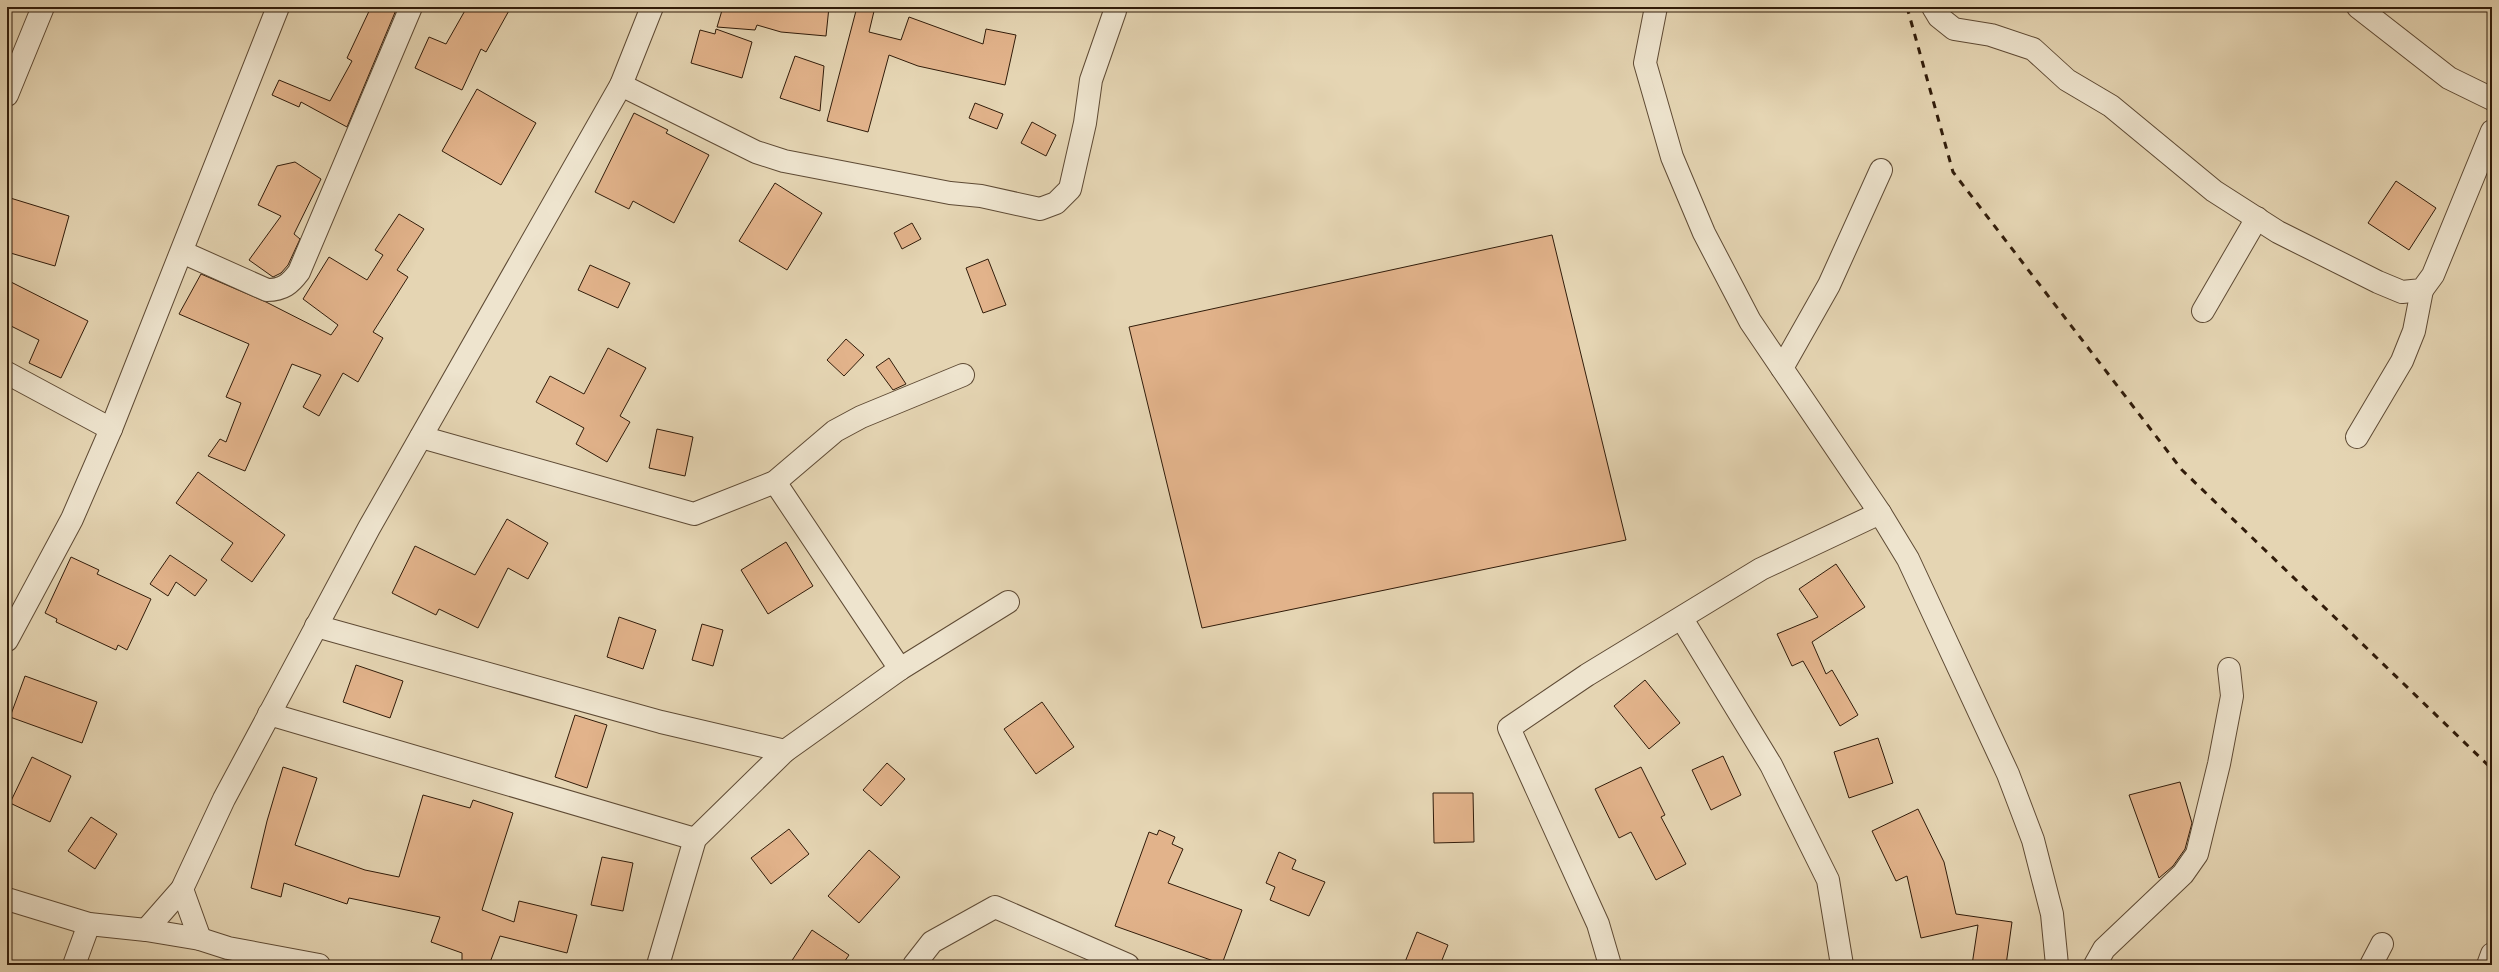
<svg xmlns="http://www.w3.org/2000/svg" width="2499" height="972" font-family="'IM FELL French Canon',serif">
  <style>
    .building { fill: #e2b38b; stroke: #311c0a }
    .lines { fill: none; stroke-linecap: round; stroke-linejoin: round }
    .minor-casing { stroke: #5e4a34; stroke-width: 24 }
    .minor { stroke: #eee4ce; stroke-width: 22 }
    .rail { stroke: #311c0a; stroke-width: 3; stroke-dasharray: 7 7; stroke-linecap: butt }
  </style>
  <rect width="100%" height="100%" fill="#e5d5b3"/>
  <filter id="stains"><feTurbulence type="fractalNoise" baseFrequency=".005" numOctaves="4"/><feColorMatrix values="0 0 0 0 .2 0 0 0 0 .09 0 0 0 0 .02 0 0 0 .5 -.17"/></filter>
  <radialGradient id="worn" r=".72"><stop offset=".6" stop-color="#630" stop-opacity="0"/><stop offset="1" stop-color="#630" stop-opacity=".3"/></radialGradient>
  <g class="building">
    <path d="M371,7H391L396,10L347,127L301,102L299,107L272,95L279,80L330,101L352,61L347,58Z"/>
    <path d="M467,7H511L486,52L481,49L462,90L415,68L429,37L446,44Z"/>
    <path d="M723,7H829L826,36L781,32L757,25L755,30L717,27Z"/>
    <path d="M857,7H875L869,32L901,40L909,17L983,44L986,29L1016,35L1005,85L918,66L889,55L868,132L827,121Z"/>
    <path d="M716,29L752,42L742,78L691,63L700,30L715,34Z"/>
    <path d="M795,56L824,66L820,111L780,98Z"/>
    <path d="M477,89L536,123L501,185L442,151Z"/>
    <path d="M975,103L1003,114L997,129L969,118Z"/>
    <path d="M634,113L668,130L666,133L709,155L674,223L633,201L629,209L595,192Z"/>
    <path d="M1032,122L1056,135L1046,156L1021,143Z"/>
    <path d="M295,162L321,179L294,234L300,239L288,265L281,273L273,277L249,260L281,216L258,205L277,166Z"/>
    <path d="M2396,181L2436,208L2409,250L2368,223Z"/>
    <path d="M775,183L822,213L787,270L739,241Z"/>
    <path d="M7,197L69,216L55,266L7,252Z"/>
    <path d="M399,214L424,229L397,270L408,277L373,332L383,338L358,382L343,373L319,416L303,407L321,375L292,364L245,471L208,456L220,439L226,442L241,403L226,397L249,344L179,314L201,274L266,302L331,335L338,325L303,299L329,257L367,280L383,255L375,250Z"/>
    <path d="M912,223L921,239L902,249L894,233Z"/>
    <path d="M1552,235L1626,540L1202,628L1129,327Z"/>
    <path d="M988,259L1006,305L983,313L966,268Z"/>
    <path d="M590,265L630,283L618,308L578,290Z"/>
    <path d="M7,280L88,321L61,378L29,363L39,340L7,324Z"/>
    <path d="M846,339L864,355L844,376L827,360Z"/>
    <path d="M608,348L646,368L620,416L630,422L607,462L576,444L584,428L536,402L550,376L584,394Z"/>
    <path d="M889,358L906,384L893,390L876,367Z"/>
    <path d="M657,429L693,437L685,476L649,468Z"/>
    <path d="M198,472L285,535L252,582L221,560L233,543L176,503Z"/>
    <path d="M507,519L548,543L528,579L508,568L478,628L439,609L436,615L392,593L415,546L475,575Z"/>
    <path d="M786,542L813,586L768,614L741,570Z"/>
    <path d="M170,555L207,580L195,596L176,582L168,596L150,584Z"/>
    <path d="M71,557L99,570L97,574L151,599L127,650L118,645L116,650L56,622L57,619L45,613Z"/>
    <path d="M1836,564L1865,607L1812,642L1826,674L1832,670L1858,715L1840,726L1803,661L1792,666L1777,634L1818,617L1799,589Z"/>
    <path d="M619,617L656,630L643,669L607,657Z"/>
    <path d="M702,624L723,630L713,666L692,660Z"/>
    <path d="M356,665L403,681L390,718L343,702Z"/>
    <path d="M25,676L97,702L82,743L10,717Z"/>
    <path d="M1645,680L1680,723L1649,749L1614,706Z"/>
    <path d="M1042,702L1074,747L1036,774L1004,729Z"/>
    <path d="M575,715L607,725L587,788L555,777Z"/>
    <path d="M1878,738L1893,783L1849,798L1834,752Z"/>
    <path d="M1723,756L1741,795L1711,810L1692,770Z"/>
    <path d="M32,757L71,776L50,822L10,803Z"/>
    <path d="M887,763L905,779L881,806L863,790Z"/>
    <path d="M283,767L317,778L295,845L365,870L399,877L423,795L470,808L473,800L513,813L482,910L514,922L519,901L577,915L567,953L500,936L489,965H462V953L431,942L440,917L349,898L347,904L284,883L281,897L251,888L267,821Z"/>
    <path d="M1641,767L1665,815L1661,817L1686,864L1656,880L1631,832L1619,838L1595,789Z"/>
    <path d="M2180,782L2192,823L2185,849L2173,866L2159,878L2129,795Z"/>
    <path d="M1433,793H1473L1474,842L1434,843Z"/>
    <path d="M1918,809L1944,862L1956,914L2012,922L2006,965H1972L1978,925L1921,938L1907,876L1896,881L1872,831Z"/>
    <path d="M91,817L117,834L95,869L68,851Z"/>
    <path d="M789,829L809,854L771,884L751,858Z"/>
    <path d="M1159,830L1175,837L1172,844L1183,849L1168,883L1242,910L1222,964L1115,926L1149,832L1157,835Z"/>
    <path d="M869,850L900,877L859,923L828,896Z"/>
    <path d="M1279,852L1296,860L1292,869L1325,882L1309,916L1270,900L1275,887L1266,883Z"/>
    <path d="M602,857L633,863L623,911L591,905Z"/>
    <path d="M812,930L849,955L842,965H789Z"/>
    <path d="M1417,932L1448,945L1440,965H1413L1405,962Z"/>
  </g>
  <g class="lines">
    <g class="minor-casing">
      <g id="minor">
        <path d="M1656,7L1645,63L1672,157L1704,233L1750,321L1880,513L1908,559L2008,774L2033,840L2052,914L2057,965"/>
        <path d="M1933,7L1939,17L1954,29L1991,35L2033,49L2067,80L2111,106L2214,191L2278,232L2378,282L2402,292L2422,290L2433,275L2492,131"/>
        <path d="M2358,7L2449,78L2492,99"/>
        <path d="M621,85L756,152L784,161L950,193L981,196L1040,209L1056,203L1070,189L1085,123L1091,80L1115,11"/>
        <path d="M7,95L43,7"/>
        <path d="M182,252L267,290C283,290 290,284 299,272L411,7"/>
        <path d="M2203,311L2257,218"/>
        <path d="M1782,368L1829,285L1881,170"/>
        <path d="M7,373L111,429"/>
        <path d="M421,437L694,514L775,482L835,431L861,417L963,375"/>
        <path d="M2357,437L2402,361L2414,331L2422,290"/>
        <path d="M775,482L900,669"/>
        <path d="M1682,619L1771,765L1828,880L1842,965"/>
        <path d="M316,626L661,722L785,751"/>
        <path d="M7,640L72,519L111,429L278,7"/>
        <path d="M269,714L695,839"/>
        <path d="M182,889L200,939"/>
        <path d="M7,899L89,924L146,930L200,939L228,948L319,965"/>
        <path d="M146,930L182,889L224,799L369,528L621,85L652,7"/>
        <path d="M74,965L89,924"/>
        <path d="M658,965L695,839L785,751L900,669L1008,602"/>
        <path d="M914,965L932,942L995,907L1128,965"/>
        <path d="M1610,965L1598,924L1509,728L1587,675L1761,569L1880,513"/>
        <path d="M2095,965L2104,949L2183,874L2197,854L2219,764L2232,696L2229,669"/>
        <path d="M2371,965L2382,944"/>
        <path d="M2488,965L2492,954"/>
      </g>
    </g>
    <use href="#minor" class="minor"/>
    <path class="rail" d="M1907,7L1953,172L2182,470L2492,769"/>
  </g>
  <rect width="2499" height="972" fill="none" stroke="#e5d5b3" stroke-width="24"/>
  <rect x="8" y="8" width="2483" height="956" fill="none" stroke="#311c0a" stroke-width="2"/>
  <rect x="12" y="12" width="2475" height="948" fill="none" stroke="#311c0a"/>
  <rect width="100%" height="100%" filter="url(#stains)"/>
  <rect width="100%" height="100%" fill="url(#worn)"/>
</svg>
